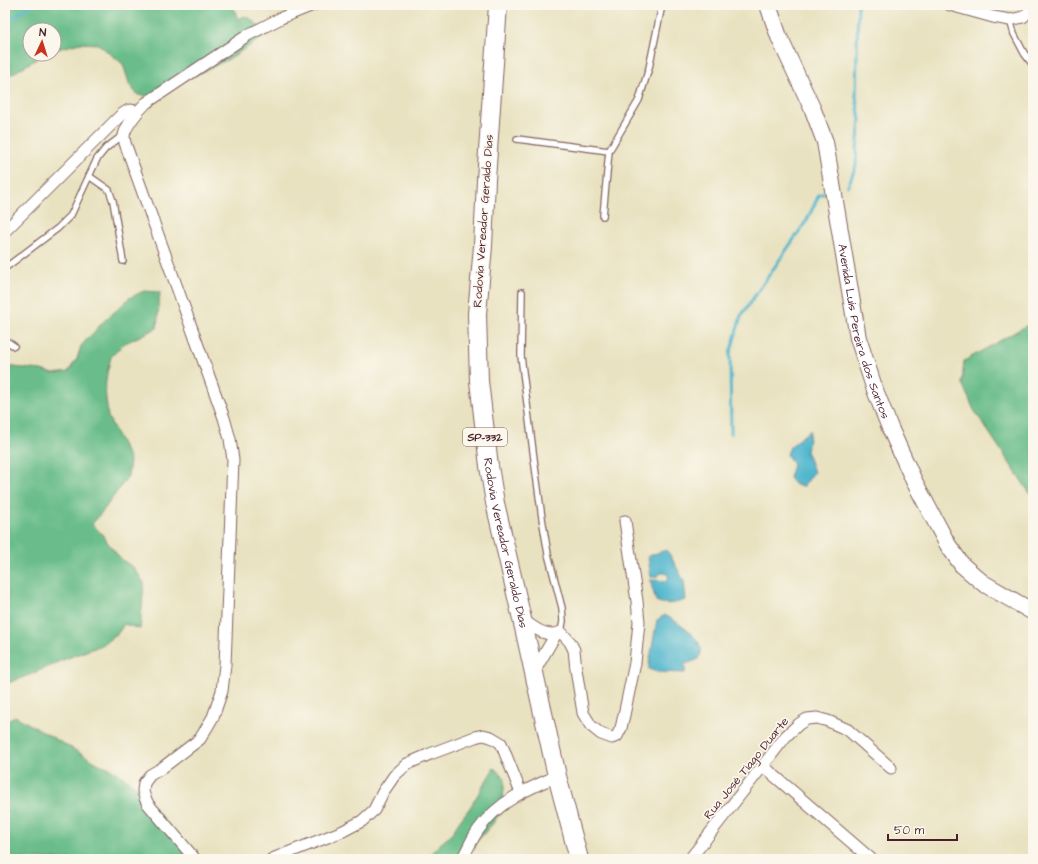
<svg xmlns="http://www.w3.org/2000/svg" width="1038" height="864" font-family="'Architects Daughter',sans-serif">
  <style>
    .forest { fill: #6bbd8a; stroke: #5a6e5a }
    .water { fill: #4fb6cd; stroke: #4c6a7c }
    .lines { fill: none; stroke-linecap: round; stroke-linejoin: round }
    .stream { stroke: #4fb6cd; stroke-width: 3 }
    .lane-casing { stroke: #826360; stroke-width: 8 }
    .street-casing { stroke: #826360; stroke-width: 13 }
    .secondary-casing { stroke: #826360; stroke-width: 18 }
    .primary-casing { stroke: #826360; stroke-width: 20 }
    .lane { stroke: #fff; stroke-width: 5.5 }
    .street { stroke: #fff; stroke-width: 11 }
    .secondary { stroke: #fff; stroke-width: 16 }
    .primary { stroke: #fff; stroke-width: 18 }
    .labels { text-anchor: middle; stroke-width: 3.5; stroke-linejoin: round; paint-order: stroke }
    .shield { fill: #fbf7ec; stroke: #7f6065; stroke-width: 1 }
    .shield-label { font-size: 11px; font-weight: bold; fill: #4a1f2b }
    .street-label { font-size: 12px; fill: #4a1f2b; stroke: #fbf7ec }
  </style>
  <rect width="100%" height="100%" fill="#fbf7ec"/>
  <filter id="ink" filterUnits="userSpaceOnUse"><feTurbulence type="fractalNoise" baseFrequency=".025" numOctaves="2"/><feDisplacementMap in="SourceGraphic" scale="8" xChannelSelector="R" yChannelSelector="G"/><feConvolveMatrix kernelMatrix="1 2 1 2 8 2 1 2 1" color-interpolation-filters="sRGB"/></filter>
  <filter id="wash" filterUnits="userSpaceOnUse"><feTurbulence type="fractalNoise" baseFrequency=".012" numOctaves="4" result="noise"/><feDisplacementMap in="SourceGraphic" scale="16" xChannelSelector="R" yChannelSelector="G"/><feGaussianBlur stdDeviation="0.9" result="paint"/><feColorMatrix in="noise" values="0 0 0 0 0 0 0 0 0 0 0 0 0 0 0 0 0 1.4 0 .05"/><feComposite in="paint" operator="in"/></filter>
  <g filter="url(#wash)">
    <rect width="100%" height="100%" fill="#e9e2c1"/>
    <g class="forest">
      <path d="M5,5H233L237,17L239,19L244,16L251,19L268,35L258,40L229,59L200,73L148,96L138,95L130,86L123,64L98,44L80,43L54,50V30H30V54H45L5,78Z"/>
      <path d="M144,291L160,292L157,328L123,344L111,357L107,373L105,389L108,417L130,460L128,476L106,507L92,524L101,533L111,547L121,559L134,568L144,583L140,629L124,624L118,633L102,645L60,661L32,674L5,684V366L41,370L54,374L68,372L77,359L81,346L105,320L117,310L129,298Z"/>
      <path d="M1033,322V498L974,410L962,383L964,361Z"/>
      <path d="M15,716L101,765C112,766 131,783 140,790L195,859H5V723Z"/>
      <path d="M494,768L505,778L502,809L494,822L473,846L465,859H422L428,857L438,846L451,835L459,822L469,809Z"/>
    </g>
    <g class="water">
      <path d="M810,430L807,453L814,472L804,486L795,485L789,478L793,465L787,454L790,447Z"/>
      <path d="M666,550L670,555L684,581L686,600C674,603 667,606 656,601L650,580L667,581L669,577L666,573H661L656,577H651L648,556Z"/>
      <path d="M665,615C675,621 703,638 701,652C701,655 699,658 697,660L685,664V673L657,672L649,669V664L657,620Z"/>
    </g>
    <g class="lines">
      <g class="stream">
        <path d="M5,22L32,5"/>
        <path d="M848,186L856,166L857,151L860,120L856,97L858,5"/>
        <path d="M731,434L730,354L741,316L807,220L819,195L825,193"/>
      </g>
    </g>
  </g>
  <g filter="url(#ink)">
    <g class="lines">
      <g class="lane-casing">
        <g id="lane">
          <path d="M1010,20L1014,34L1024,53L1033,65"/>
          <path d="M517,139L609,151"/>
          <path d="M89,176L109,190L113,201L123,261"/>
          <path d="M603,216L609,151L639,100L649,68L662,5"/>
          <path d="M5,268L58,228L71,215L97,159L106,148L118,139L124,135"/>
          <path d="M522,292L521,356L534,459L542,518L548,554L562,608L563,621L561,632"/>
          <path d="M5,340L14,346"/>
        </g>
      </g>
      <g class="street-casing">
        <g id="street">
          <path d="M950,5L993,17L1010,20L1023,17L1032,9L1033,6"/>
          <path d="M5,231L121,115C128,110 130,108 137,112"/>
          <path d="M522,619C533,627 547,639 561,632L570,642L574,650L576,669L583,713L591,726L601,734L612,738L617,736L621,728L624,715L635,663L639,622L637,601L625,521"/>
          <path d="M534,672L556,634"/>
          <path d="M763,766L871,859"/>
          <path d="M195,859L148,804L145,798L143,791L144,783L150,775L162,768L200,739L213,717L222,691L225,665L233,460L230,439L224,418L125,143C125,141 124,139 124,136C125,126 139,110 146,103L248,35L281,18L313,5"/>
          <path d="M272,859L343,831L362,821L374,810L383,792L394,776L407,764L430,754L475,737L483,735L491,737L501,743L521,793"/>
          <path d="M462,859C468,849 472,838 479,829C498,802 527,789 557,776"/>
          <path d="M690,859L786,736L799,724L807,719L817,718L828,721L848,730L891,768"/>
        </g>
      </g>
      <g class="secondary-casing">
        <g id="secondary">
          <path id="s1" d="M768,5L779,37L813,110L825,142L858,338L875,390L890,428L914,481L948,545L962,565L983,583L1033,612"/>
        </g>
      </g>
      <g class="primary-casing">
        <g id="primary">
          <path id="s2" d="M498,5L486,180L483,246L477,314L479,381L489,466L495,503L522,619L557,776L579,859"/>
        </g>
      </g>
      <use href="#lane" class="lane"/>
      <use href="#street" class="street"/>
      <use href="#secondary" class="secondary"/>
      <use href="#primary" class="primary"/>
    </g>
  </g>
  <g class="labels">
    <rect class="shield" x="463" y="428" width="44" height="18" rx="3"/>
    <g class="shield-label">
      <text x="485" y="441">SP-332</text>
    </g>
    <g class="street-label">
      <text transform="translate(483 221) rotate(-86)" y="4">Rodovia Vereador Geraldo Dias</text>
      <text dy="4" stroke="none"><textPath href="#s1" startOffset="342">Avenida Luís Pereira dos Santos</textPath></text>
      <text dy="4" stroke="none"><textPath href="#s2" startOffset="541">Rodovia Vereador Geraldo Dias</textPath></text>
      <text transform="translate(746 768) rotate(-51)" y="4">Rua José Tiago Duarte</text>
    </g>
  </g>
  <rect width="1038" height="864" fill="none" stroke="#fbf7ec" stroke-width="20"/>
  <g transform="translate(42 42) rotate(4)"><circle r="19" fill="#fbf7ec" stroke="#b4a19f"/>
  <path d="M0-3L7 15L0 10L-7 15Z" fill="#c8321e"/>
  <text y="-6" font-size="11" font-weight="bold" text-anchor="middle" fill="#4a1f2b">N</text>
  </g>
  <path d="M888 834v6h69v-6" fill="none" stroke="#4a1f2b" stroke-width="2"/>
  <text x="894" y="834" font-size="12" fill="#4a1f2b" stroke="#fbf7ec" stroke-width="3" paint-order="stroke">50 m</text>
</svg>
